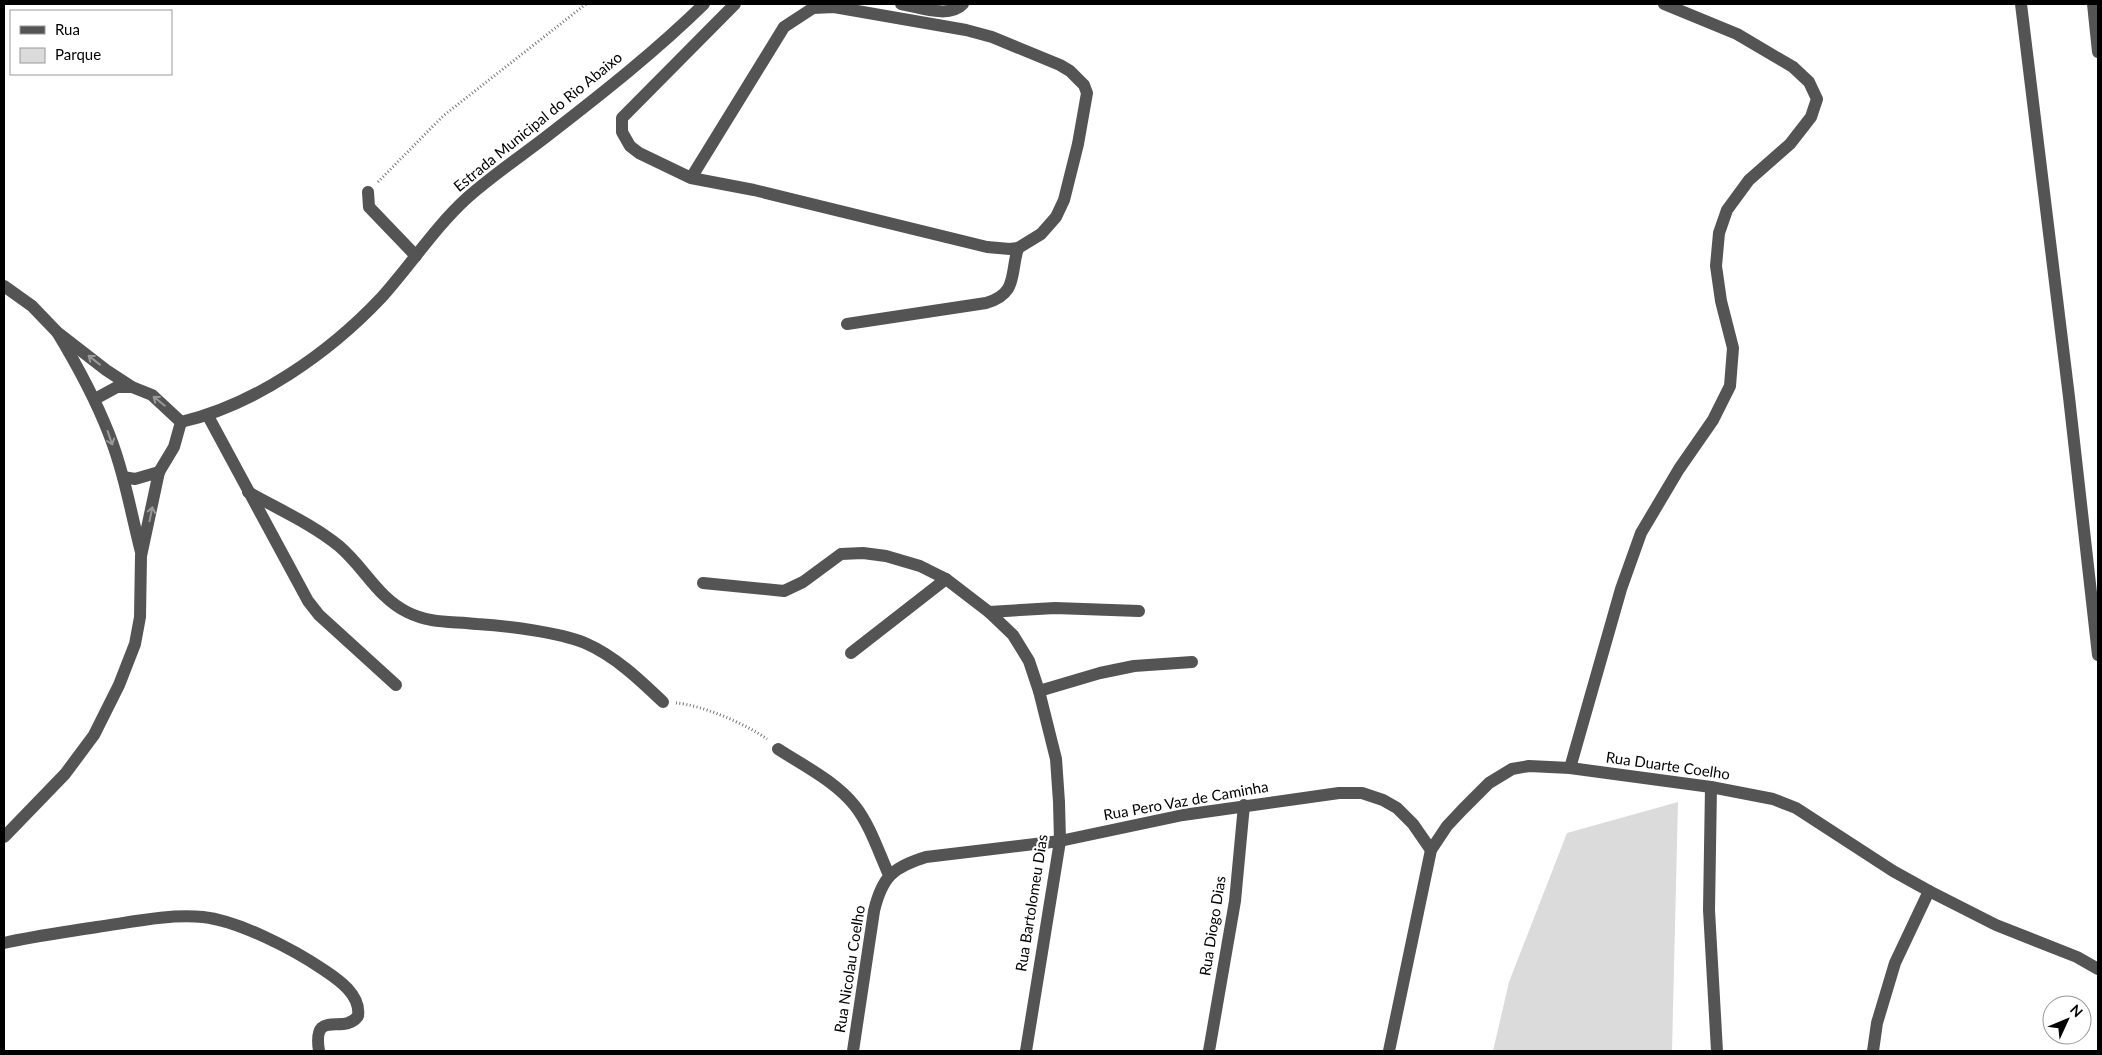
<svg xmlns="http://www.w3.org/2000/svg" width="2102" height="1055" font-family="Lato,sans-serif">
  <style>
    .green { fill: #dbdbdb }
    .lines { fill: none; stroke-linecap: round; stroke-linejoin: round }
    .path { stroke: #767676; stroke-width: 3; stroke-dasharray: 1 2.5; stroke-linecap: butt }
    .minor { stroke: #545454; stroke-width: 12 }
    .oneway { stroke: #989898 }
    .labels { text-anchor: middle; stroke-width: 4.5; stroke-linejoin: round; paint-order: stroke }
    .street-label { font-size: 15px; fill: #000; stroke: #fff }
  </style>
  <rect width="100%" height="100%" fill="#fff"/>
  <path class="green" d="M1678,802L1672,1051H1493L1509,982L1567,833Z"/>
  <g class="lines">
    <g class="path">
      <path d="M378,182L443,116L586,4"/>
      <path d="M676,703C702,705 746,724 767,739"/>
    </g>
    <g class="minor">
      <path d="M901,4C919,7 949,19 963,4"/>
      <path d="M2021,4L2069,397L2098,655"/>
      <path d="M2093,4L2098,52"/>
      <path d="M691,178L784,27L813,8L834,7L966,30L992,37L1060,65L1070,71L1084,85L1087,93L1078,144L1064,200L1056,217L1041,234L1018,248L1010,249L987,247L754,190L691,178L639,153L630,146L622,132V118L735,4"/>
      <path d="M368,192L369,207L416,256"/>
      <path d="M4,286L32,306L57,332L106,370L132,387L152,395L181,422"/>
      <path d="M847,324L986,303C1018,294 1010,274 1018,248"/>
      <path d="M57,332C77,365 95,398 109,434C124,472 131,513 141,552"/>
      <path d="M95,399L117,387H132"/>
      <path d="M208,416L308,601L319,615L396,685"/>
      <path d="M181,422C255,405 329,353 381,298C410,266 435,227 467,198C494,174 523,155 551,133C604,92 657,50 704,4"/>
      <path d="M123,477L135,479L159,472"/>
      <path d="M248,492C278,509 312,524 339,546C364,567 377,597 407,612C431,624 451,621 477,624C507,626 558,632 585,643C615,656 640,680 663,702"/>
      <path d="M703,583L784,591L803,582L841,554L863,553L886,556L920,566L946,579L989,612L1013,635L1029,661L1039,691L1056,759L1059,802L1060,841L1026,1051"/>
      <path d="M989,612L1055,608L1139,611"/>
      <path d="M851,653L946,579"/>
      <path d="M1039,691L1100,673L1134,666L1192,662"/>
      <path d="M778,749C804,766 835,781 855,806C870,825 879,853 889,875"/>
      <path d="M1570,768L1621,589L1641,533L1679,469L1713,420L1730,386L1733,348L1721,301L1716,266L1719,233L1727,210L1749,180L1790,144L1811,117L1817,99L1809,82L1793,67L1737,34L1664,4"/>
      <path d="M1711,787L1709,910L1717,1051"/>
      <path d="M4,837L65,774L94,735L119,685L135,644L140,617L141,556L159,472L174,447L181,422"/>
      <path d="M4,943C34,936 66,932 97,927C132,922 167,914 203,917C239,921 293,949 324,970C339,980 361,995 358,1016C344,1036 312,1007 319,1051"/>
      <path d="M853,1051L874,911C882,877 893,867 926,857L1060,841L1183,815L1339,793H1362L1383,800L1397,808L1413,824L1431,850"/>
      <path d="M1209,1051L1235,901L1244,805"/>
      <path d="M1389,1051L1431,850L1447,826L1463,809L1489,783L1512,769L1529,766L1570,768L1711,787L1773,799L1796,808L1893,871L1929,891L1996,925L2077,957L2098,969"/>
      <path d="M1873,1051L1877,1023L1895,963L1929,891"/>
    </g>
  </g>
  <defs><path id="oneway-shaft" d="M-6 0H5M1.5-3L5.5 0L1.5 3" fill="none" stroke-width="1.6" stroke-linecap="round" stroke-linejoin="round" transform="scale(1.25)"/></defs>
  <g class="oneway">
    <use href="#oneway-shaft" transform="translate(94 360) rotate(-142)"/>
    <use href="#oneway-shaft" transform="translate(159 401) rotate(-141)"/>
    <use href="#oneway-shaft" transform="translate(110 438) rotate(71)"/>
    <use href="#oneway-shaft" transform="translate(151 514) rotate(-78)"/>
  </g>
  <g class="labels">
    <g class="street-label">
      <text transform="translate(538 122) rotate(-39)" y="5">Estrada Municipal do Rio Abaixo</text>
      <text transform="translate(1668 766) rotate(8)" y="5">Rua Duarte Coelho</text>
      <text transform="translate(1186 801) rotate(-10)" y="5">Rua Pero Vaz de Caminha</text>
      <text transform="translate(1032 903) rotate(-81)" y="5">Rua Bartolomeu Dias</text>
      <text transform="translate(1213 926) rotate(-81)" y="5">Rua Diogo Dias</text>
      <text transform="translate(850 969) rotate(-81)" y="5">Rua Nicolau Coelho</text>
    </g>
  </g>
  <rect width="2102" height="1055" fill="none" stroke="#000000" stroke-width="10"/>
  <rect x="10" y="10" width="162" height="65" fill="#ffffff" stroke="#999999"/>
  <rect x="20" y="26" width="25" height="8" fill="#545454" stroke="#999999"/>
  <text x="55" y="35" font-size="15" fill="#000000">Rua</text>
  <rect x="20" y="48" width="25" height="15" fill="#dbdbdb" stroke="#999999"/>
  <text x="55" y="60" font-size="15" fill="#000000">Parque</text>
  <g transform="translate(2067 1020) rotate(46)"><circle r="24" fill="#ffffff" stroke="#999999"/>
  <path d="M0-4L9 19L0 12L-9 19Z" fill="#000000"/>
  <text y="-8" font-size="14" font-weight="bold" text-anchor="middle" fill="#000000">N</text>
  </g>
</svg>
